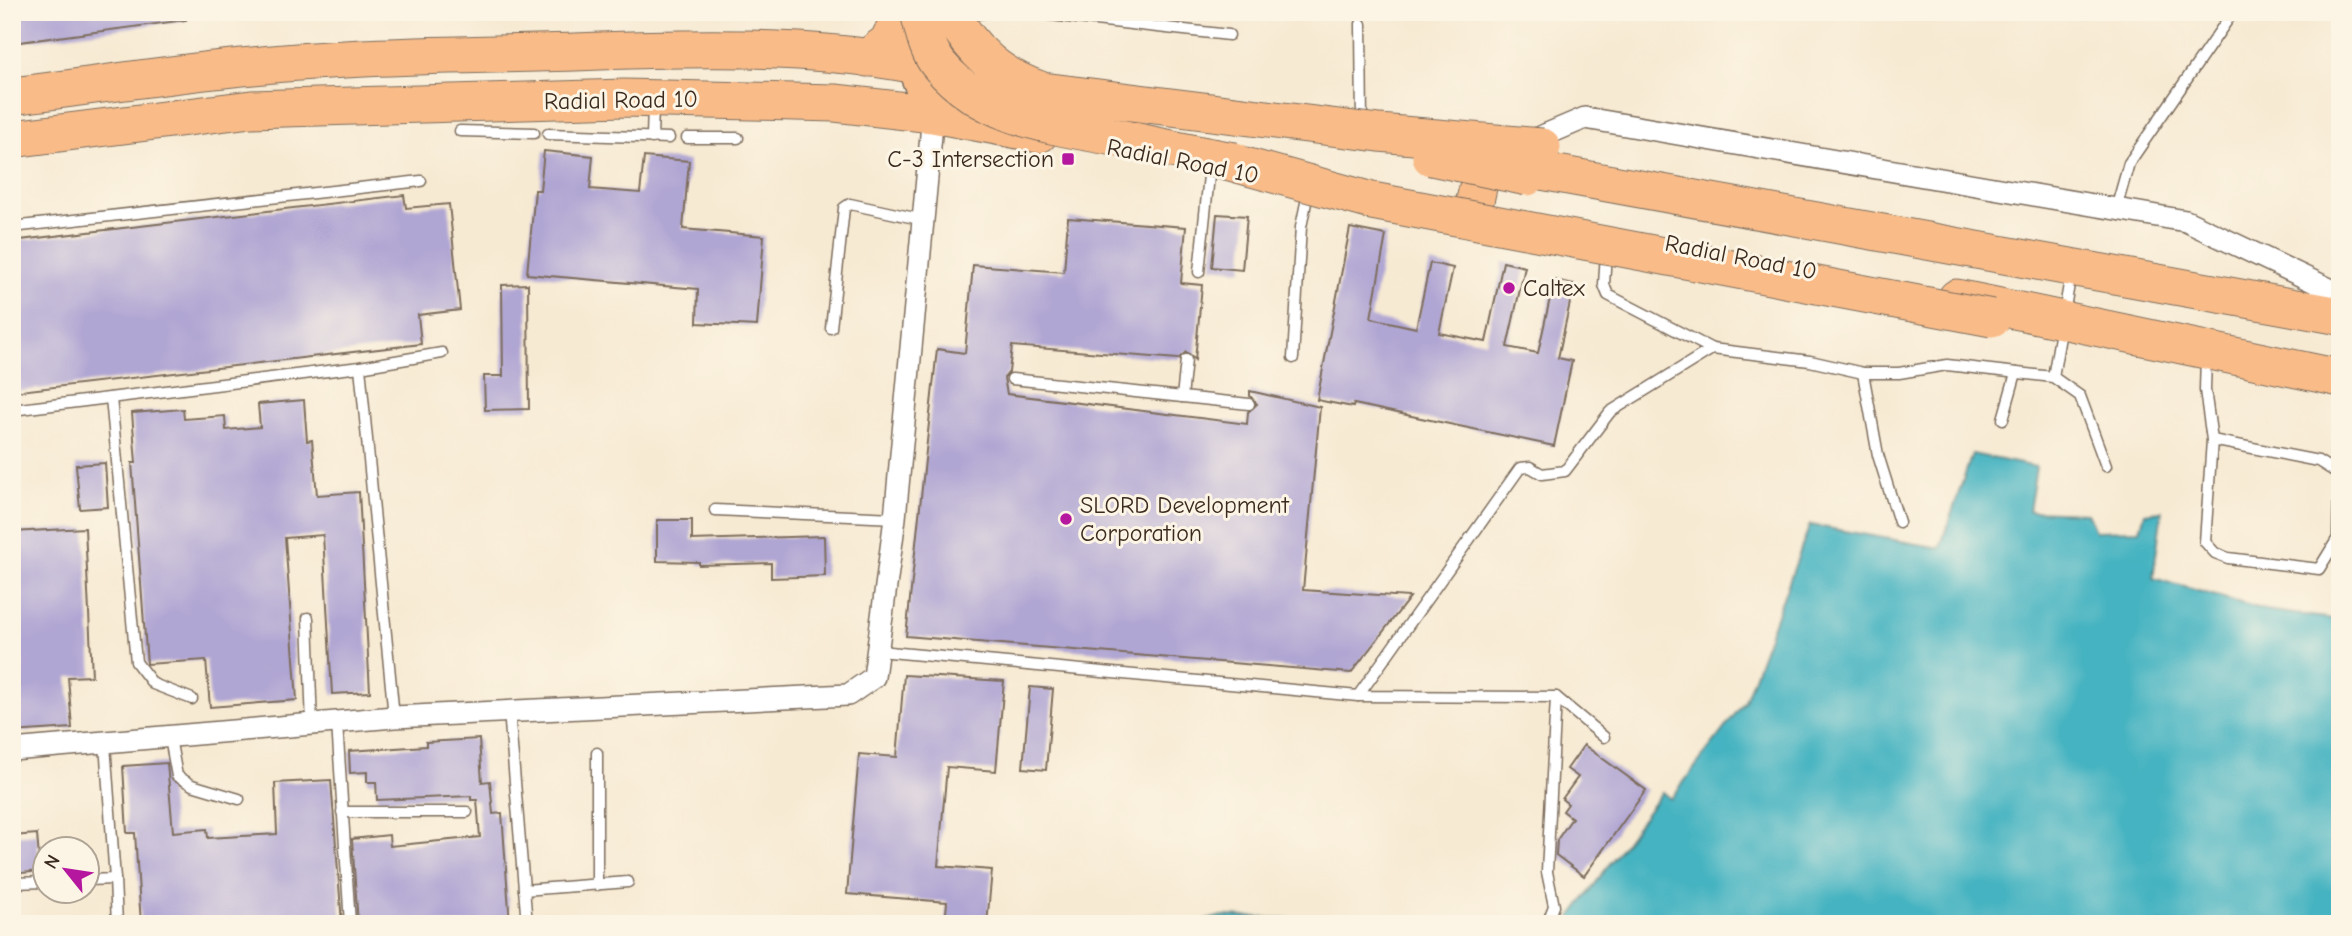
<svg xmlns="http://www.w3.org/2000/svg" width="2352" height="936" font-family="'Comic Neue',sans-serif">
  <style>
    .water { fill: #45b3c1; stroke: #406e70; stroke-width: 2 }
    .building { fill: #b0a6d3 }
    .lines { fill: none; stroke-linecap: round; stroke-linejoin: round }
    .lane-casing { stroke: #7d6d5d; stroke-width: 13 }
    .street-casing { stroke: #7d6d5d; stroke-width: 24 }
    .primary-casing { stroke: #7d6d5d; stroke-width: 36 }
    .highway-casing { stroke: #7d6d5d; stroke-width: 39 }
    .lane { stroke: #fff; stroke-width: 10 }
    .street { stroke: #fff; stroke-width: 21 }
    .primary { stroke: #f9bc89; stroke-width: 33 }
    .highway { stroke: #f9bc89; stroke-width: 37 }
    .highway-bridge-casing { stroke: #7d6d5d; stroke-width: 39; stroke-linecap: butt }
    .highway-bridge { stroke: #f9bc89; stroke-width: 37 }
    .poi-dot { fill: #b5179e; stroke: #fcf5e5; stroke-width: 2.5 }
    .labels { text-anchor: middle; stroke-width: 6; stroke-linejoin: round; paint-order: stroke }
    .street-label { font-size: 24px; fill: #3b2a1e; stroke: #fcf5e5 }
    .poi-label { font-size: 24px; fill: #3b2a1e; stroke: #fcf5e5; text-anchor: start }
  </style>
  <rect width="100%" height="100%" fill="#fcf5e5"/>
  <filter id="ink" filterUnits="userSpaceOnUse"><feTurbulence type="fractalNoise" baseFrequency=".0143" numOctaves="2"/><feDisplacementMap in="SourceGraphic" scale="14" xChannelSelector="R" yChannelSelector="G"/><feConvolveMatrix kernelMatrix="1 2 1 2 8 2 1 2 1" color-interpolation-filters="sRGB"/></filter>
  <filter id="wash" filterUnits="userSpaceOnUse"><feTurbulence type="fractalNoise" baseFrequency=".00686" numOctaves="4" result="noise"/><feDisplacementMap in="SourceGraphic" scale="28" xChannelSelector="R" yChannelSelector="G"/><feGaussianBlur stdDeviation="1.57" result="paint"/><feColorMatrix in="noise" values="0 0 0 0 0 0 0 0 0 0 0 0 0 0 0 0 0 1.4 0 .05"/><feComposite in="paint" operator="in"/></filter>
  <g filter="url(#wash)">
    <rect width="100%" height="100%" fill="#f7ead3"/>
    <g class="water">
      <path d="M1972,454L2036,467L2029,511L2087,513L2095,531L2140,530L2145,513L2162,511L2153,578L2265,610L2340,620V924H1566L1662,792L1671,799L1745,701L1810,525L1940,548Z"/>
      <path d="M1222,916L1361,922L1372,924H1193Z"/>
    </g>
    <g id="blocks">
      <g class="building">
        <path d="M12,12H185L186,20L12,43Z"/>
        <path d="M544,151L593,156L590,189L640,193L644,157L689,161L683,229L764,236L757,326L697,323L698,289L527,274L535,190H540Z"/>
        <path d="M404,195L406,208L449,204L460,310L418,315L421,344L12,392V241Z"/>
        <path d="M1217,214L1247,216L1242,270L1212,267Z"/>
        <path d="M1068,218L1186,227L1181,283L1202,285L1195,360L1186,352L1178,359L1012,346L1009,372L1004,378L1007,394L1247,424L1248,412L1257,404L1250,396V391L1320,407L1303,590L1410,597L1351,673L906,636L937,349L965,353L973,265L1064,272Z"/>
        <path d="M1350,228L1386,235L1371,318L1416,328L1430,263L1453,268L1439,333L1486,342L1503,262L1525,267L1507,347L1538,353L1554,280L1574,284L1558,358L1572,361L1554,446L1354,404L1353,407L1317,400Z"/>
        <path d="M528,284L529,409L485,410L484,376H503L502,285Z"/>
        <path d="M304,400L307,441L312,440L317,495L359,492L370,692L332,694L323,535L285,538L297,700L210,707L206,660L147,664L132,463H136L132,413L183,409L184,419L225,416L226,430L260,427L258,404Z"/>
        <path d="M105,463L108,507L80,509L76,465Z"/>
        <path d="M657,520H692V540L824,536L825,576L771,578V563L699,565V562L657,561Z"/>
        <path d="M85,528L92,676L68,677L72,728L12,732V713L20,712L18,680H12V532Z"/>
        <path d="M904,675L1004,681L996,771L947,767L938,866L992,870L987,924H945L947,902L847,894L859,754L897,757Z"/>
        <path d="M1030,687L1053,689L1046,770L1023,768Z"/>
        <path d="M479,739L482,782L490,781L493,814L502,813L510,924H358L352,839L389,835L390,846L480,837L477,800H471V796L377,800L376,782H367V772L350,773L349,751L426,746V742Z"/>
        <path d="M1584,745L1646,790L1584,876L1556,855L1557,840L1572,818L1563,811L1568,804L1562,799L1578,777L1567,769Z"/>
        <path d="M167,763L173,832L207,829L208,838L277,834L275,783L331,780L342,924H141L135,833H127L123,766Z"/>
        <path d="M37,834L40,871L12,874V836Z"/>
      </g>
    </g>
  </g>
  <g filter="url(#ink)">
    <use href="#blocks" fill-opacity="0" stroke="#7d6d5d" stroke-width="2"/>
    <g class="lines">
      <g class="lane-casing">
        <g id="lane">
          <path d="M1024,12L1229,35"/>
          <path d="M961,16L988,12"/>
          <path d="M1361,24L1362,126"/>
          <path d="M460,131L534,133"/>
          <path d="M548,134L669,138"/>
          <path d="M652,138L653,105"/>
          <path d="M687,138H738"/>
          <path d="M2116,209L2129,163L2233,12"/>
          <path d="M12,227L421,181"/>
          <path d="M1606,252L1604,285L1608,295L1712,349"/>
          <path d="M1199,272L1210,166"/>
          <path d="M831,328L844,208L850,204L924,220"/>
          <path d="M2206,356L2205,390L2212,440L2205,542L2215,553L2228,558L2319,569L2338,538L2339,474L2318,461L2212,440"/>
          <path d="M1293,358L1301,227L1309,188"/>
          <path d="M360,367L394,717"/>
          <path d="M1863,373L1878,455L1899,522"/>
          <path d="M2053,377L2071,273"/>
          <path d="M1012,379L1249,404"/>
          <path d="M1182,397L1186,360"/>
          <path d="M111,398L136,662L153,684L192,699"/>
          <path d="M12,410L360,367L442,353"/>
          <path d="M2003,419L2016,373"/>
          <path d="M715,510L895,518"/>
          <path d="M308,618L312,725"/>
          <path d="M879,651L1358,696"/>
          <path d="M509,711L527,924"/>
          <path d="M337,723L350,924"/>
          <path d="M1604,737L1556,697L1358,696L1520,468L1530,467L1542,474L1565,471L1610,412L1712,349L1810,361L1863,373H1899L1947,365L2053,377L2080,396L2106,466"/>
          <path d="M170,738L177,776L192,785L239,799"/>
          <path d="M342,812H467"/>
          <path d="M115,879L117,924"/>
          <path d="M88,880L115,879L105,744"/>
          <path d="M12,883L46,882"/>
          <path d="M597,885V753"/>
          <path d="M524,890L628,882"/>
          <path d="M1547,924L1554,906L1547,872L1556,697"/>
        </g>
      </g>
      <g class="street-casing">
        <g id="street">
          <path d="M1526,143L1585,118L2186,221L2340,294"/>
          <path d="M12,750L394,717L848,695L874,677L895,518L933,114"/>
        </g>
      </g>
      <g class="primary-casing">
        <path id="primary" d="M908,42L912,63L933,114"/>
      </g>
      <g class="highway-casing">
        <g id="highway">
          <path d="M867,58L888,42L902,13"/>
          <path d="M12,96C93,86 173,73 253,66C360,55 468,55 575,52C698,47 845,43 964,76"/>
          <path d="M12,139L251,109L624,98L835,103L933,114L1039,134"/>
          <path d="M1497,163L2340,316"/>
          <path d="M1473,210L1484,160"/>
          <path d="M1957,298L2340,378"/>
        </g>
      </g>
      <use href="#lane" class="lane"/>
      <use href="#street" class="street"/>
      <use href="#primary" class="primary"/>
      <use href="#highway" class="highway"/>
      <g class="highway-bridge-casing">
        <g id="highway-bridge">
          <path d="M919,12C924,31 927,51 940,66C985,119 1056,126 1120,138C1158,146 1196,155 1235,161"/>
          <path d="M950,12C973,52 999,77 1043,91L1379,133L1542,147"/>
          <path d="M1212,157L1372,201L1992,318"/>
          <path d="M1431,157L1527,177"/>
        </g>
      </g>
      <use href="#highway-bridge" class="highway-bridge"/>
    </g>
  </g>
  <g class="poi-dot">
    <rect x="1061" y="152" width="14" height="14" rx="3.5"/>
    <circle cx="1509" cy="288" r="7"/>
    <circle cx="1066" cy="519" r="7"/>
  </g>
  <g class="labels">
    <g class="street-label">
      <text transform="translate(621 100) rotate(-1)" y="8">Radial Road 10</text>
      <text transform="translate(1183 161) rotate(11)" y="8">Radial Road 10</text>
      <text transform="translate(1741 257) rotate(11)" y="8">Radial Road 10</text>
    </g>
    <g class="poi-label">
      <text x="1054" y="167" text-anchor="end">C-3 Intersection</text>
      <text x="1523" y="296">Caltex</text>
      <text x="1080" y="513">SLORD Development<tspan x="1080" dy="28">Corporation</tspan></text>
    </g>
  </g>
  <rect width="2352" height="936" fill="none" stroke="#fcf5e5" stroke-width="42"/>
  <g transform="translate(66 870) rotate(300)"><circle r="33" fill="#fcf5e5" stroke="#afa495" stroke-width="2"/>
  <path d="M0-5L12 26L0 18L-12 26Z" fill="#b5179e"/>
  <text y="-10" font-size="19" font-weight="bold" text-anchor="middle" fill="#3b2a1e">N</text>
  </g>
</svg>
